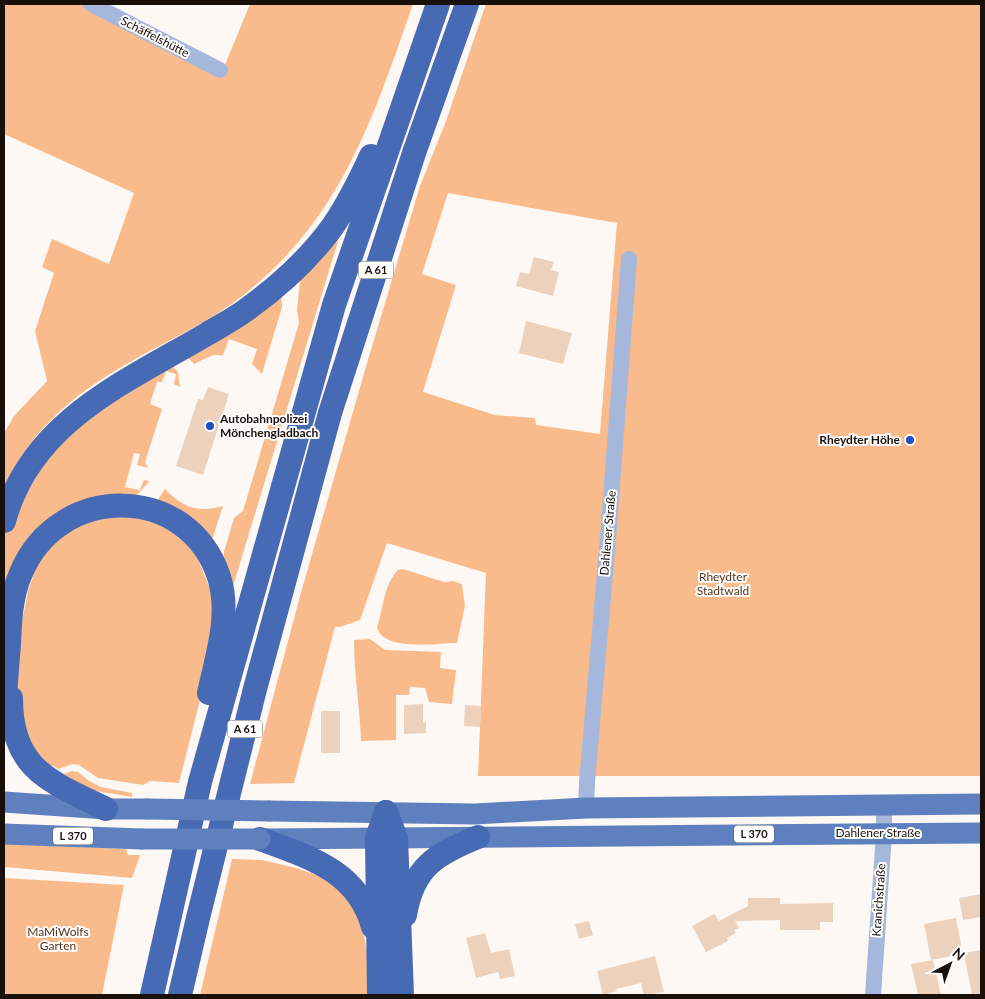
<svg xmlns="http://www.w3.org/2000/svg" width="985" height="999" font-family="Lato,sans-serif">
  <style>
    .green { fill: #f9bb8b; fill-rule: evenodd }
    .building { fill: #ecd1bd }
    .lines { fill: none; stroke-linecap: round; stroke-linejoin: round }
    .minor { stroke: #a5b8db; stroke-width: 16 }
    .major { stroke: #5f80be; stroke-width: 21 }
    .highway { stroke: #466ab3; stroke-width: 24 }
    .major-bridge { stroke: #5f80be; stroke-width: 21 }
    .poi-dot { fill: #1d50bd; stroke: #fff; stroke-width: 2 }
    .labels { text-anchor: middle; stroke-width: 4; stroke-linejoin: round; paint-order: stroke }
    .shield { fill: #fff; stroke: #5e5853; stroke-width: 1 }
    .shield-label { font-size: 11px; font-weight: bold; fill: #191009 }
    .street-label { font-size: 12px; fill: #191009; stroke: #fff }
    .poi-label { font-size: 12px; font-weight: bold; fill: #191009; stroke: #fff; text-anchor: start }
    .park-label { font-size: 12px; fill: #55351b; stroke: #fff }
  </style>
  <rect width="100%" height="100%" fill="#fef8f4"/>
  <g class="green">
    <path d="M4,4H87L222,72L250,4H413C372,122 339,225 233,303C192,332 144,351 102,379C60,406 26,441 4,486V433L14,416L47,381L35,331L54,273L42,267L52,239L109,264L134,193L4,134Z"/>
    <path d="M486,4H981V776H478L486,573L387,543L360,620L340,627H335L294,783L250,784L300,596L365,370L420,186L446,121ZM448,193L617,223L600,434L536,425L535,418L495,415L423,392L456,285L422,274Z"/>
    <path d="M349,205L230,596L222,569L224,552L234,518L243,511L299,323L297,310L301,271Z"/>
    <path d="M281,288L282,307L262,374L252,364L257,349L229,339L223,355H213L194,364L186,356Z"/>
    <path d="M172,366L178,372L180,387L174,384L176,374L166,371L162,382H157L150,404L162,409L145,462L148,468L137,465L140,454L134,453L125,487L140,490L144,480L149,481L148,483L134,498L70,510L4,627V542L6,529L62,433Z"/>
    <path d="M165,489C183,508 198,513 223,506L210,546L155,504Z"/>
    <path d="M120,516L139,518L157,524L169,530L186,543L198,559L212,594L214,645L179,783L150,781L143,785L98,778L79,765L72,764L59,769L51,765L44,771L15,714L22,622L28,591L36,568L47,550L67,531L85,521Z"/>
    <path d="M403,569L444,582L453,581L462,584L465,606L457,643C437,643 385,652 377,628C383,609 384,584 398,570Z"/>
    <path d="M370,639L385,650L441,652L440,668L456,670L452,704L429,702L425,688L410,687L409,695H396V740L361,741C360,708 354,674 354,640Z"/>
    <path d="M72,771L78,772L89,781L101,787L132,793V797L90,790L61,775Z"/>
    <path d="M4,844L126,849L128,855H140L132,878L4,867Z"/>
    <path d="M232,859L262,860L296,868L320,876L339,886L361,919L368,957L369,995H200Z"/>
    <path d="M4,878L124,885L102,995H4Z"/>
  </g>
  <g class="building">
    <path d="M534,257L554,262L551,270L559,272L553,296L516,286L520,272L529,274Z"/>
    <path d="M526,321L572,333L563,364L519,353Z"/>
    <path d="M208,387L229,394L203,475L176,466L198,399L203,400Z"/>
    <path d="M423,704V722H426V733L404,734V705Z"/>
    <path d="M465,705L481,706L480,727L464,726Z"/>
    <rect x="321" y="711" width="19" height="42"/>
    <path d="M981,894V917L963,920L959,898Z"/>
    <path d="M748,898H780V904L833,903V922H820V930H780V920L735,921L739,928L734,930L736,933L727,938L728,941L706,952L692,926L714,914L719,921L748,906Z"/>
    <path d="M956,918L963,954L931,960L924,924Z"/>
    <path d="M589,921L593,935L579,939L575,924Z"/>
    <path d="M485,933L491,953L509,949L515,976L500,979L498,972L476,978L466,938Z"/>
    <path d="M981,950V995H972L964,953Z"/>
    <path d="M655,956L664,992L644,995L641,983L616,989L617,991L603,995L597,971Z"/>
    <path d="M933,960L941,995H918L911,964Z"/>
  </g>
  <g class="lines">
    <g class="minor">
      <path d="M91,4L220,70"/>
      <path d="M586,808L587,782L608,538L629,259"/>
      <path d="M873,995L884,833V804"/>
    </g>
    <g class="major">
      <path d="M4,802L106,809H147"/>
      <path d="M269,811L475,814L586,808L981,804"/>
      <path d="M4,834L142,839"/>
      <path d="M265,839L981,833"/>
    </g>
    <g class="highway">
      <path d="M4,521C31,421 126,382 207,334C220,326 234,319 246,310C278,287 310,258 333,226C348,204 360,180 371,156"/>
      <path d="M11,698C11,769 49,781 106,809"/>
      <path d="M4,716C5,692 7,668 9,644C10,620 11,596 21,573C58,483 188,482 219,577C231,615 217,656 209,693"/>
      <path d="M386,812L396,838L402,995"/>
      <path d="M260,839C309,857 358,871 373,927"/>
      <path d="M405,915C413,867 436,854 478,837"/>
      <path d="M152,995L200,782L334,305L438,4"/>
      <path d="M180,995L198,918L255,689L330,413L414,153L467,4"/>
      <path d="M379,995L377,838L386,812"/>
    </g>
    <g class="major-bridge">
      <path d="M147,809L269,811"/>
      <path d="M142,839H260"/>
    </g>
  </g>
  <g class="poi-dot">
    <circle cx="210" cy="426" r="5"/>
    <circle cx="910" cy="440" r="5"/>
  </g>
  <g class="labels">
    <g class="shield">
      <rect x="358.5" y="261.5" width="35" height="17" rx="4"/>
      <rect x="227.5" y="720.5" width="35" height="17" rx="4"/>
      <rect x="734" y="825.5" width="40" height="17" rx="4"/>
      <rect x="53" y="827.5" width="40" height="17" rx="4"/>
    </g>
    <g class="shield-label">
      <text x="376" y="274">A 61</text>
      <text x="245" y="733">A 61</text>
      <text x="754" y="838">L 370</text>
      <text x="73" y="840">L 370</text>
    </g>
    <g class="street-label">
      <text transform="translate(155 37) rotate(27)" y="4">Schäffelshütte</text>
      <text transform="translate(608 533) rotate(-85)" y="4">Dahlener Straße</text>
      <text x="878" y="837">Dahlener Straße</text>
      <text transform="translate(879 900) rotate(-86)" y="4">Kranichstraße</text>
    </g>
    <g class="poi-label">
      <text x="220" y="423">Autobahnpolizei<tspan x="220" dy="14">Mönchengladbach</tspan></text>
      <text x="900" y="444" text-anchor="end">Rheydter Höhe</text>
    </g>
    <g class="park-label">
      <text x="723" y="581">Rheydter<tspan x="723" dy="14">Stadtwald</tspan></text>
      <text x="58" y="936">MaMiWolfs<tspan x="58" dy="14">Garten</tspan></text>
    </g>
  </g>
  <rect width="985" height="999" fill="none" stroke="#191009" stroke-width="10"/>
  <g transform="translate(950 964) rotate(41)" stroke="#ffffff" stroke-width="4" paint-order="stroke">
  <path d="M0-4L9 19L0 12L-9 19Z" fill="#191009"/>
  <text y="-8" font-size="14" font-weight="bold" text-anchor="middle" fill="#191009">N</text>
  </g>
</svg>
